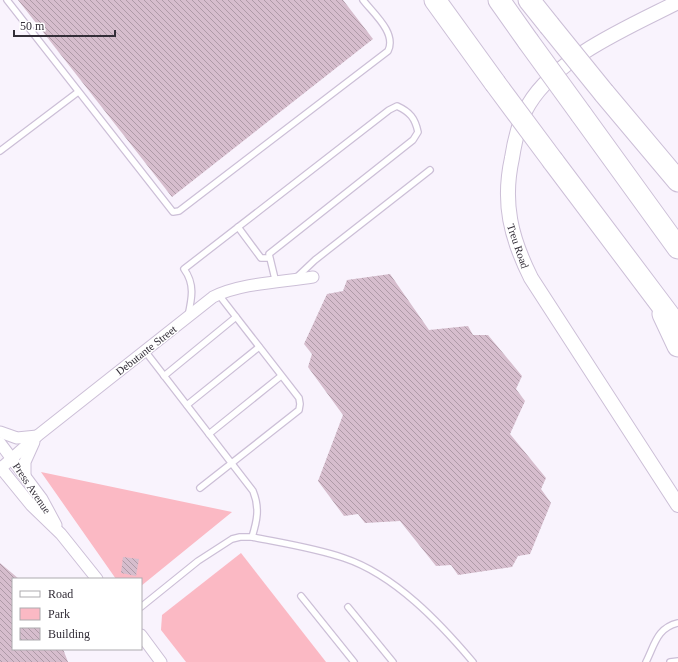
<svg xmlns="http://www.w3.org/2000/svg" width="678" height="662" font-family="Georgia,serif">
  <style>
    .green { fill: #fbb9c4 }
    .building { fill: url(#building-back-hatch) }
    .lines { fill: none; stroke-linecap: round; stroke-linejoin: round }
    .service-casing { stroke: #ccbfd7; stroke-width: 8 }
    .minor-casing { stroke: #ccbfd7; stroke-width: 13 }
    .tertiary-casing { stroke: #ccbfd7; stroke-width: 16 }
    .motorway-casing { stroke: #ccbfd7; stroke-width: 23 }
    .service { stroke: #fff; stroke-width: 5.5 }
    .minor { stroke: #fff; stroke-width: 11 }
    .tertiary { stroke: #fff; stroke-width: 14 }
    .motorway { stroke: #fff; stroke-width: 21 }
    .motorway-bridge-casing { stroke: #ccbfd7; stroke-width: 23; stroke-linecap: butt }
    .motorway-bridge { stroke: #fff; stroke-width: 21 }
    .labels { text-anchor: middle; stroke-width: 3; stroke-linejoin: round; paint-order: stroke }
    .street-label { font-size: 11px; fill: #332e38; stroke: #fff }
  </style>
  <defs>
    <pattern id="building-back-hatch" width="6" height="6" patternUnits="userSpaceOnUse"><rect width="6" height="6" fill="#d6bdcd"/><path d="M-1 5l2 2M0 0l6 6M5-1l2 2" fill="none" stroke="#ae9aa7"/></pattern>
  </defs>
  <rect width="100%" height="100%" fill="#f9f3fd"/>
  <g class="green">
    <path d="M41,472L232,512L141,586V579H116Z"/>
    <path d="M241,553L326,662H186L161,630L162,615Z"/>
  </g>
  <g class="building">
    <path d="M18,0H343L373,39L172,197Z"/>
    <path d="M390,274L429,330L468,326L473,335H488L522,376L516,389L525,401L510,434L546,478L541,489L551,503L530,554L518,556L512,567L458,575L451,565L436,566L400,521L365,523L358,514L344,516L318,481L343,415L308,367L312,354L304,344L327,294L343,291L347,280Z"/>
    <path d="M123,557L139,559L136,576L121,573Z"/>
    <path d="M0,563L19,579H13V649H63L68,662H0Z"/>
  </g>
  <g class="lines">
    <g class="service-casing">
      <g id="service">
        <path d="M7,0L173,212L179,211L388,51C397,33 373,13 363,0"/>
        <path d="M0,151L78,92"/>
        <path d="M238,227L261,258H269"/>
        <path d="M297,277L315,260L430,170"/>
        <path d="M188,316C192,298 195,284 184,269L389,110L397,106C410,112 415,118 418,132L413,140L269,254L276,283"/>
        <path d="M145,351L253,491C260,508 257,521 252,537"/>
        <path d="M164,376L236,317"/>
        <path d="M187,405L259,347"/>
        <path d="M209,434L281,376"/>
        <path d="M200,488L299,410L300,404L299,398L219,295"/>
        <path d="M301,596L354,662"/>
        <path d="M141,607L198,561L232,539L240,537H252C282,543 315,548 344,558C395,575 440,623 473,662"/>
        <path d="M348,607L393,662"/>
        <path d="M646,662C655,644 657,628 678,623"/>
        <path d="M670,662L678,661"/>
      </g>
    </g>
    <g class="minor-casing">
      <g id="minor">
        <path d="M0,432L17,438L37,436"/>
        <path d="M0,443L42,499L56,525"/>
        <path d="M0,467L31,505L61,534L97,579"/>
        <path d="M0,469L37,436L213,297C241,283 282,282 313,277"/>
        <path d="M25,475V462L34,442"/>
        <path d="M141,635L161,662"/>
      </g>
    </g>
    <g class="tertiary-casing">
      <path id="tertiary" d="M678,2C631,26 557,57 529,104C519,120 515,139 512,158C502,203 511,238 531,278L678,505"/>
    </g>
    <g class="motorway-casing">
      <g id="motorway">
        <path d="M435,0L495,83"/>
        <path d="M499,0L528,41"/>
        <path d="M529,0L549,25"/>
        <path d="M604,93L678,181"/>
        <path d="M581,114L678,248"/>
        <path d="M553,161L678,327"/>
        <path d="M663,314L678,346"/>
      </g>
    </g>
    <use href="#service" class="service"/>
    <use href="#minor" class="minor"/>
    <use href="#tertiary" class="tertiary"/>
    <use href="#motorway" class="motorway"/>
    <g class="motorway-bridge-casing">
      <g id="motorway-bridge">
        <path d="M549,25L604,93"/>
        <path d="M528,41L581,114"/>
        <path d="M495,83L553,161"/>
      </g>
    </g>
    <use href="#motorway-bridge" class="motorway-bridge"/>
  </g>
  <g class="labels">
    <g class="street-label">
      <text transform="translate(518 246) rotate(71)" y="4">Treu Road</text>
      <text transform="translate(146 350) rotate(-38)" y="4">Debutante Street</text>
      <text transform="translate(32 488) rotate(56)" y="4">Press Avenue</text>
    </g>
  </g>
  <rect x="12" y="578" width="130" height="72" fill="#ffffff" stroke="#adabaf"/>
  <rect x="20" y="591" width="20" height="6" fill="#ffffff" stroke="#adabaf"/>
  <text x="48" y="598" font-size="12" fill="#332e38">Road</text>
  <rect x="20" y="608" width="20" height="12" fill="#fbb9c4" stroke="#adabaf"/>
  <text x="48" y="618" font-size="12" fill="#332e38">Park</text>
  <rect x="20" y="628" width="20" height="12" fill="url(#building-back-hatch)" stroke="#adabaf"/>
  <text x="48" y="638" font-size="12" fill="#332e38">Building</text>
  <path d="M14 30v6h101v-6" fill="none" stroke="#332e38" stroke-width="2"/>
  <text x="20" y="30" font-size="12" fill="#332e38" stroke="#ffffff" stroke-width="3" paint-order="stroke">50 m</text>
</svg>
